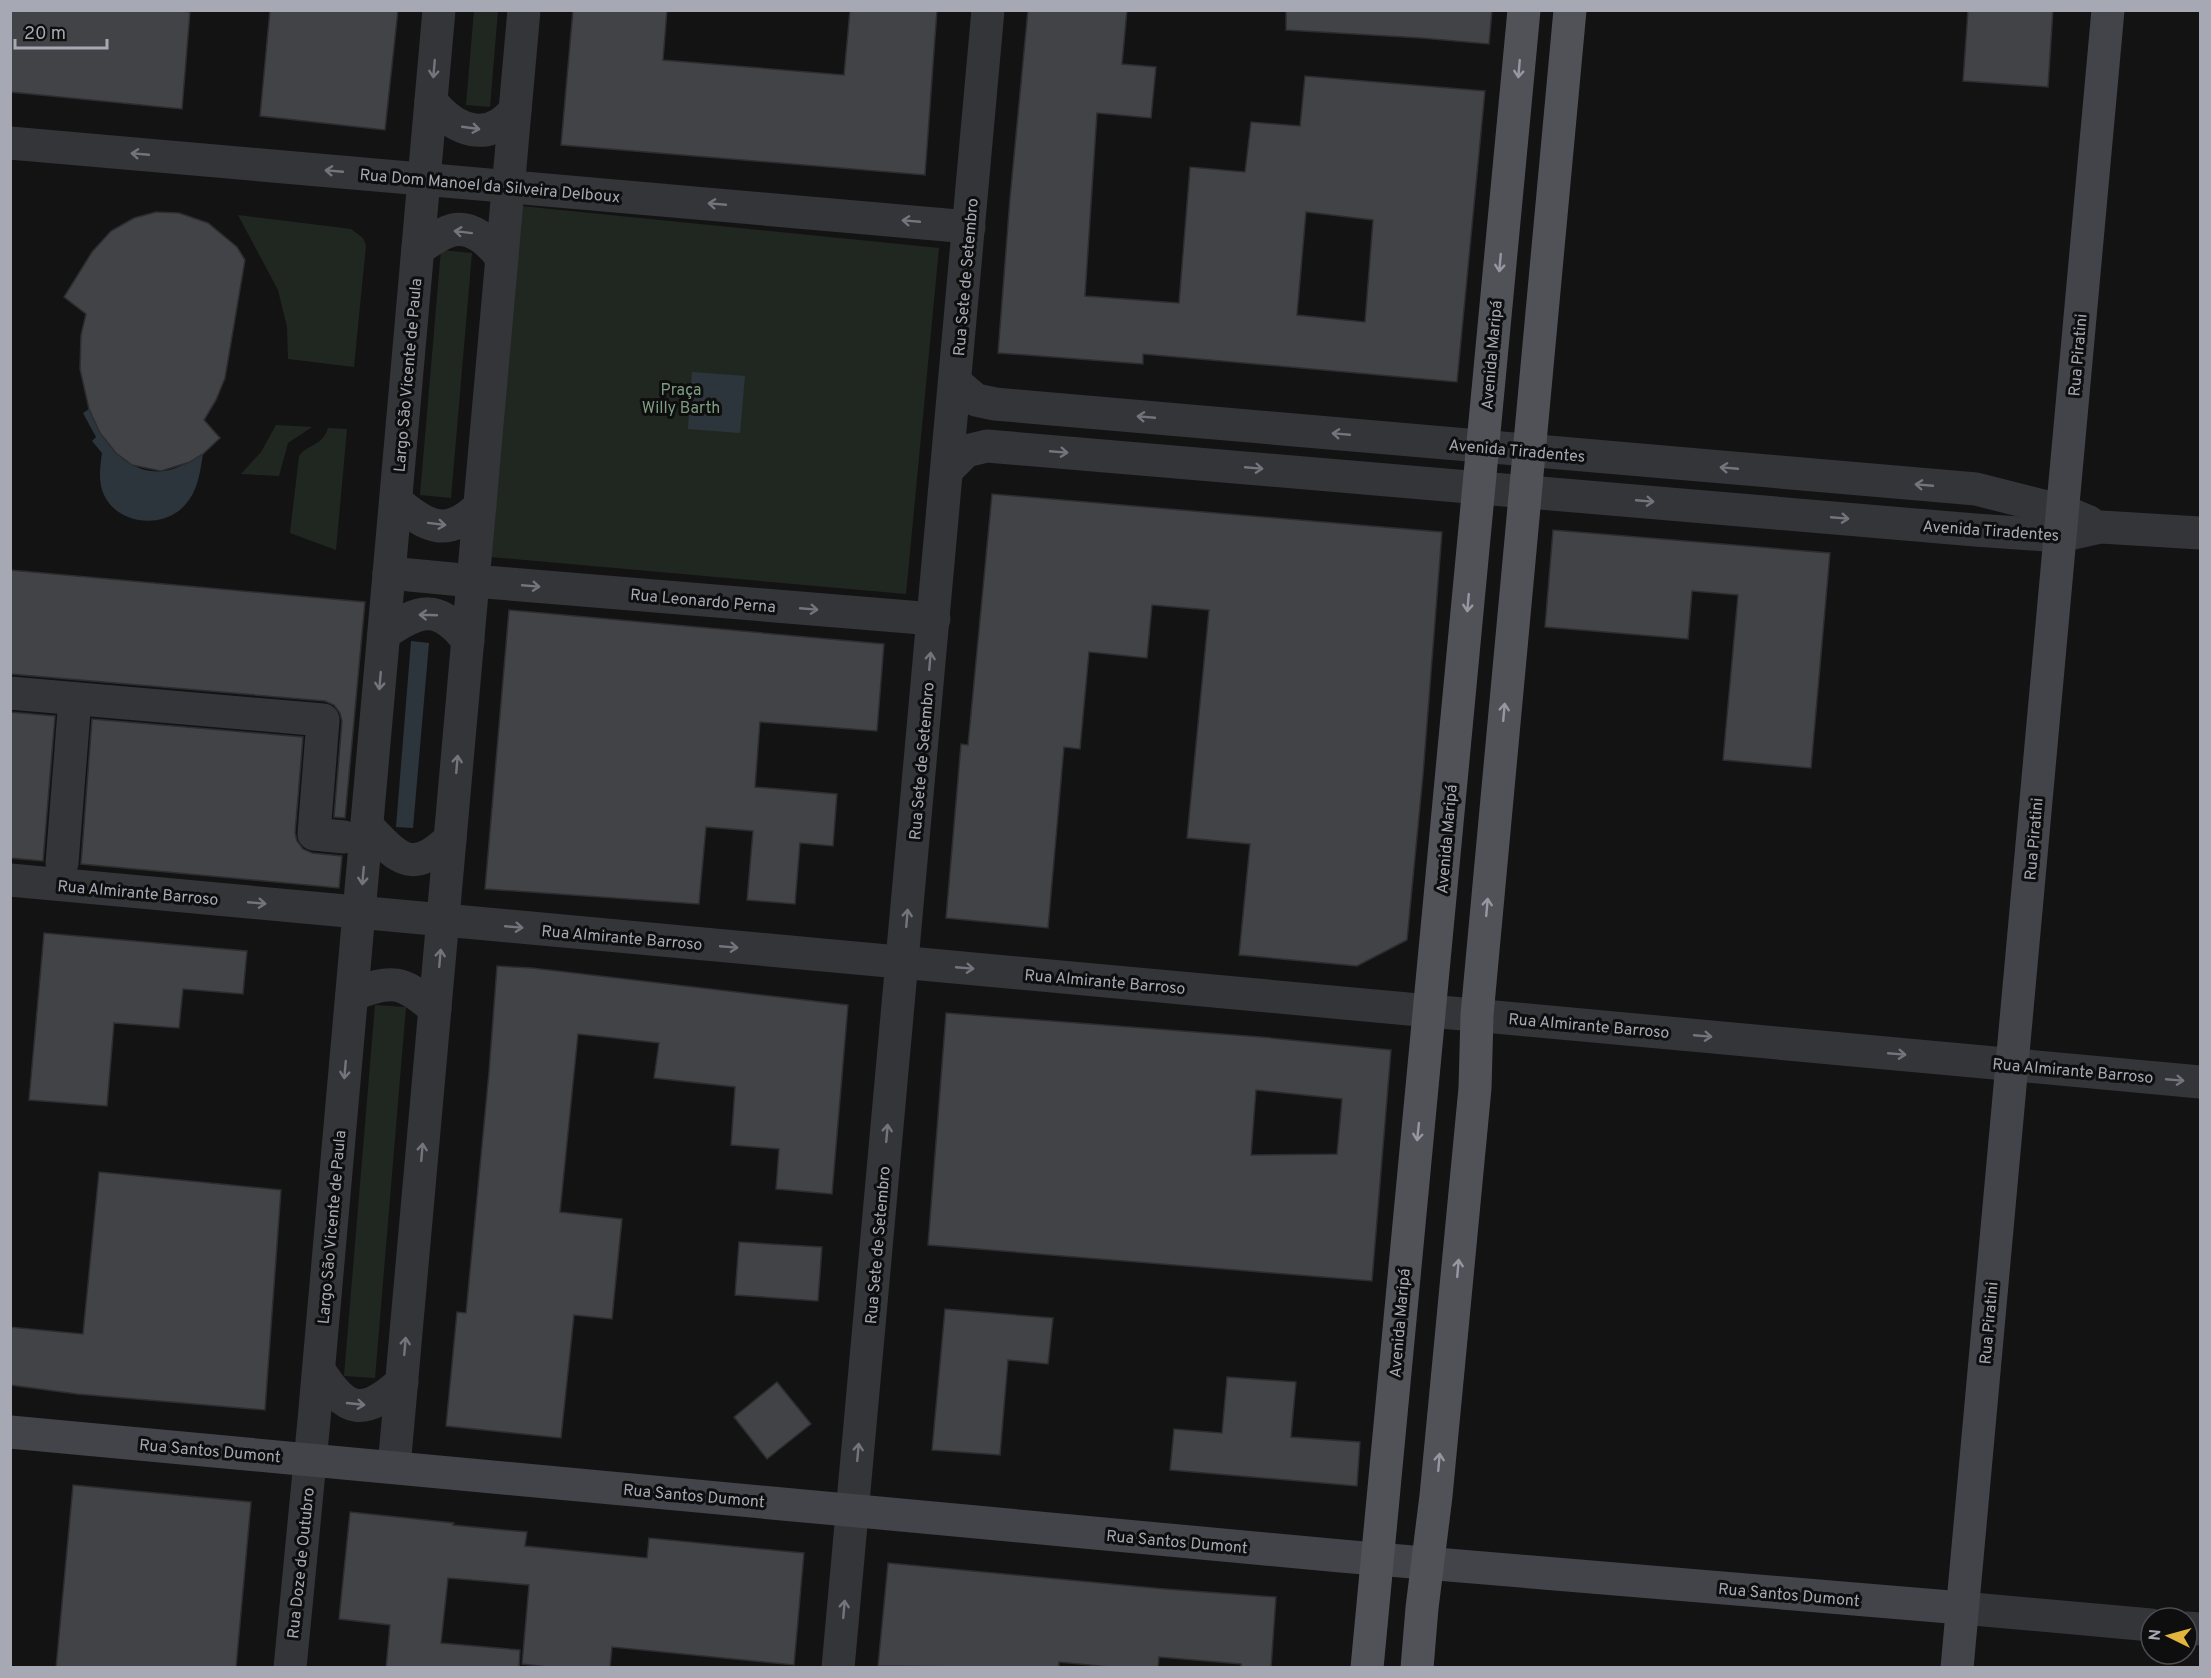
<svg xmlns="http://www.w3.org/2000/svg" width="2211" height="1678" font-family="Overpass,sans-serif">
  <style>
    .green { fill: #202721 }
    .water { fill: #2d353c }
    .building { fill: #424347; stroke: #2d2d30; stroke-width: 1.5; fill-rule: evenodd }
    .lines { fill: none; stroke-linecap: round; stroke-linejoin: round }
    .street { stroke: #343539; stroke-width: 33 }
    .secondary { stroke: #424449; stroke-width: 33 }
    .primary { stroke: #515258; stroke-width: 33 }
    .oneway { stroke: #73757d }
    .oneway2 { stroke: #9598a2 }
    .labels { text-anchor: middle; stroke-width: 6; stroke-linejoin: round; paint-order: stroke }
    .street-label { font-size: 16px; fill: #a6a9b4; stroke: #0e0e0f }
    .park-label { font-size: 16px; fill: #7e9d82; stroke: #0e0e0f }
  </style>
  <rect width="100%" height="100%" fill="#131314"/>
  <g class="green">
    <path d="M474,11H498L490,107L466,105Z"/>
    <path d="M521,206L939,248L906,594L490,557Z"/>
    <path d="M238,215L351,229L363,238L366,245L354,367L288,359L287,327L278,290Z"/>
    <path d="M441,250L472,253L451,498L420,495Z"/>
    <path d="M276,425L312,427L288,443L279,476L241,474L261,452Z"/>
    <path d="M328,428L347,429L336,550L290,533L299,456C309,443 322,447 328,428Z"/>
    <path d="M375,1005L406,1007L375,1378L344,1376Z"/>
  </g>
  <g class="water">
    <path d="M692,372L745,376L740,433L688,429Z"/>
    <path d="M89,409C100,440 127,476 164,471C178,469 191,461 203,454C200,472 198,492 184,506C163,529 118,525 104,495C98,482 100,467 102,453L92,441L96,437L83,413Z"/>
    <path d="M411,641L429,643L413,828L396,827Z"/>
  </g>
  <g class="building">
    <path d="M10,10H171L190,12L182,109L10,92Z"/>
    <path d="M270,10H398L385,130L260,116Z"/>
    <path d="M573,10H667L663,60L844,75L850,10H937L925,175L561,145Z"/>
    <path d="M1028,10H1127L1122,64L1156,67L1151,118L1097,113L1085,296L1179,303L1190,167L1245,172L1251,122L1300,126L1305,76L1485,91L1457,382L1143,354V364L998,353L1010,198ZM1306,212L1373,220L1365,322L1297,315Z"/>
    <path d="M1286,10H1492L1489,44L1421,38L1286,30Z"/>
    <path d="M1968,10H2053L2048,87L1963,81Z"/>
    <path d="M156,212L179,213L208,223L237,247L245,260L225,378L216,400L204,420L220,438L203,454L190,462L161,471L132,465L116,453L100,433L89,409L80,369L81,335L86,314L64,297L92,252L111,231L134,218Z"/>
    <path d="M992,494L1442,532L1423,775L1407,940L1357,966L1239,955L1250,844L1187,838L1209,610L1152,605L1147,658L1089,652L1080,749L1064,747L1048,928L946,918L961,744L968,745Z"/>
    <path d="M1553,530L1830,553L1811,768L1723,760L1738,595L1692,591L1688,639L1545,627Z"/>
    <path d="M10,570L365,602L345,818L334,817L342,721L340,713L334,705L325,701L10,674Z"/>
    <path d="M509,610L884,644L877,731L760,722L755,787L837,794L833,846L800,843L795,904L747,900L753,831L706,827L699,904L485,889Z"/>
    <path d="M10,712L55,716L43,861L10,858Z"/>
    <path d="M92,719L303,737L295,833L297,841L303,849L312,853L342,856L339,888L81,864Z"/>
    <path d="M44,933L247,951L243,994L183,989L179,1028L114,1023L107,1106L29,1100Z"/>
    <path d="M497,966L532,968L848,1005L832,1194L776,1189L779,1149L731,1145L735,1087L654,1078L659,1043L578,1034L560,1212L622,1219L612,1319L574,1315L561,1438L446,1426L457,1312L466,1313L489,1072Z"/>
    <path d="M946,1013L1261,1037L1391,1050L1372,1281L928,1245ZM1256,1090L1342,1099L1337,1154L1251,1155Z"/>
    <path d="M99,1172L281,1190L265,1410L77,1394L10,1385V1327L83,1334Z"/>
    <path d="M739,1242L822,1247L818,1301L735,1295Z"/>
    <path d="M945,1309L1053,1318L1048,1364L1008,1360L1000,1455L932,1450Z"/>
    <path d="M1227,1377L1296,1382L1291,1437L1360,1442L1357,1486L1170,1470L1174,1429L1222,1433Z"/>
    <path d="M777,1382L811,1424L767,1459L734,1417Z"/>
    <path d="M73,1485L251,1502L236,1668H56Z"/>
    <path d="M350,1512L454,1523L453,1525L527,1532L525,1546L647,1558L649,1538L804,1553L794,1665L612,1647L610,1668H556L522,1664L529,1585L448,1578L441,1643L520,1650L519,1668H386L390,1625L339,1619Z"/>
    <path d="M888,1563L1165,1589L1276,1597L1271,1668H1241V1664L1159,1657L1158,1668H1120L1059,1662V1668L878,1666Z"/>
  </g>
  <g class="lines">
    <g class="street">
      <path d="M431,101C454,130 488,145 515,110"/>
      <path d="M10,143L969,227"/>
      <path d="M418,249C427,243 437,236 447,232C469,222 490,242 502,258"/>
      <path d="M955,382L976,400L995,404L1976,489L2063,511L2089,522"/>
      <path d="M947,470L966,451L987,446L1975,530L2060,536L2101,527L2200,533"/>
      <path d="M396,501C426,527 447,539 480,506"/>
      <path d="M389,573L473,581L934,619"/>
      <path d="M384,634C419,609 439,603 468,641"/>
      <path d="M10,693L323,720L314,834L344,837"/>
      <path d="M367,826C398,858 411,876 450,839"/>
      <path d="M62,863L75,699"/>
      <path d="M10,880L2200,1082"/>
      <path d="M352,995C392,979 402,980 435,1009"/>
      <path d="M319,1370C346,1413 363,1417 402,1382"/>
      <path d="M394,1467L524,10"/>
      <path d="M1962,1608L2151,1625"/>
      <path d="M2187,1628L2200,1629"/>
      <path d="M290,1668L314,1420L439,10"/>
      <path d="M838,1668L988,10"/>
    </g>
    <g class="secondary">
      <path d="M10,1432L1341,1556L1962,1608"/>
      <path d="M1957,1668L2108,10"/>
    </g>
    <g class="primary">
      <path d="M1367,1668L1524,10"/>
      <path d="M1417,1668L1422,1608L1436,1496L1475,1088L1477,1015L1570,10"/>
    </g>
  </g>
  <defs><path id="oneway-shaft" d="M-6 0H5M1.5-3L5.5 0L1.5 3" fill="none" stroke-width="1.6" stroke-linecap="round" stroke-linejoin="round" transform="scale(1.5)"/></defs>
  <g class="oneway">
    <use href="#oneway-shaft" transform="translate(434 69) rotate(95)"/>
    <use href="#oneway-shaft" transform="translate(471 128) rotate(8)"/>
    <use href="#oneway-shaft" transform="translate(140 154) rotate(-175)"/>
    <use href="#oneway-shaft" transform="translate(334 171) rotate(-175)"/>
    <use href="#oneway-shaft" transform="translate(717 204) rotate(-175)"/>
    <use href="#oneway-shaft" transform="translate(911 221) rotate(-175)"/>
    <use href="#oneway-shaft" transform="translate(463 232) rotate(-173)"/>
    <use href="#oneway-shaft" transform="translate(1146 417) rotate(-175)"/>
    <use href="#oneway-shaft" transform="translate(1341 434) rotate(-175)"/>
    <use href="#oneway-shaft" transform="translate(1059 452) rotate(5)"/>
    <use href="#oneway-shaft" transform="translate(1254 468) rotate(5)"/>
    <use href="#oneway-shaft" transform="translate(1729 468) rotate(-175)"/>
    <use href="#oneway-shaft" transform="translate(1924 485) rotate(-175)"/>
    <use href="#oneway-shaft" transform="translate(1645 501) rotate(5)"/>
    <use href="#oneway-shaft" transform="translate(1840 518) rotate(5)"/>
    <use href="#oneway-shaft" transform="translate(437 524) rotate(7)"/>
    <use href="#oneway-shaft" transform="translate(531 586) rotate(5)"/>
    <use href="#oneway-shaft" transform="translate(809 609) rotate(5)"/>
    <use href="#oneway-shaft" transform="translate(428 615) rotate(-178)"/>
    <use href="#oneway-shaft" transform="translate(930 661) rotate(-85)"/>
    <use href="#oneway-shaft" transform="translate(380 681) rotate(95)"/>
    <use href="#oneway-shaft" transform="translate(457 764) rotate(-85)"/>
    <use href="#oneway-shaft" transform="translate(363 876) rotate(95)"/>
    <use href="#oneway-shaft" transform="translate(257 903) rotate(5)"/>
    <use href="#oneway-shaft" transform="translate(907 918) rotate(-85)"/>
    <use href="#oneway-shaft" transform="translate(514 927) rotate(5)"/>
    <use href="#oneway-shaft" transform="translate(729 947) rotate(5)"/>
    <use href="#oneway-shaft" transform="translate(440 958) rotate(-85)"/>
    <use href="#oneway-shaft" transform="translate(965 968) rotate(5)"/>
    <use href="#oneway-shaft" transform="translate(1703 1036) rotate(5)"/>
    <use href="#oneway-shaft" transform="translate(1897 1054) rotate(5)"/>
    <use href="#oneway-shaft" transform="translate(345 1070) rotate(95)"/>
    <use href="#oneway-shaft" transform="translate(2175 1080) rotate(5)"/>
    <use href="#oneway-shaft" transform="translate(887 1133) rotate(-85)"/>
    <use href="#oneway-shaft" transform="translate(422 1152) rotate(-85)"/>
    <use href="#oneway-shaft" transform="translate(405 1346) rotate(-85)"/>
    <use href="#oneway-shaft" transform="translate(356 1404) rotate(6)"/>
    <use href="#oneway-shaft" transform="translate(858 1452) rotate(-85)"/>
    <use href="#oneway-shaft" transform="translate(844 1609) rotate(-85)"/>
  </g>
  <g class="oneway2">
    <use href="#oneway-shaft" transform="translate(1519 69) rotate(95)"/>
    <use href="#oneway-shaft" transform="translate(1500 263) rotate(95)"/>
    <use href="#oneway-shaft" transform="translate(1468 603) rotate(95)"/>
    <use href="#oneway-shaft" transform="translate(1504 712) rotate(-85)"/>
    <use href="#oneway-shaft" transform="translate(1487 907) rotate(-85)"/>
    <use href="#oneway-shaft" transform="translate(1418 1132) rotate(96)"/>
    <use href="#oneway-shaft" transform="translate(1458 1268) rotate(-85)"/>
    <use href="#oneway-shaft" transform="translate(1439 1462) rotate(-85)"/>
  </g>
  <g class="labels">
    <g class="street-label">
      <text transform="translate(490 185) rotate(5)" y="6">Rua Dom Manoel da Silveira Delboux</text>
      <text transform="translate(965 277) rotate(-85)" y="6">Rua Sete de Setembro</text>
      <text transform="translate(1491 355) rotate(-85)" y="6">Avenida Maripá</text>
      <text transform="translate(2077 355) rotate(-85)" y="6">Rua Piratini</text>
      <text transform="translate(407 375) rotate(-85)" y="6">Largo São Vicente de Paula</text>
      <text transform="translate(1517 450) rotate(5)" y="6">Avenida Tiradentes</text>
      <text transform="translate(1991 530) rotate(4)" y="6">Avenida Tiradentes</text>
      <text transform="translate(703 600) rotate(5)" y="6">Rua Leonardo Perna</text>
      <text transform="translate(921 761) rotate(-85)" y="6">Rua Sete de Setembro</text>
      <text transform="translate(1446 839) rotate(-85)" y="6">Avenida Maripá</text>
      <text transform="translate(2033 839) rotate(-85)" y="6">Rua Piratini</text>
      <text transform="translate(138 892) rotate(5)" y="6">Rua Almirante Barroso</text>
      <text transform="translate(622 937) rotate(5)" y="6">Rua Almirante Barroso</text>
      <text transform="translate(1105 981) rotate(5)" y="6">Rua Almirante Barroso</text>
      <text transform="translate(1589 1025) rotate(5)" y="6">Rua Almirante Barroso</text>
      <text transform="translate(2073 1070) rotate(5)" y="6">Rua Almirante Barroso</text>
      <text transform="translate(331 1227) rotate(-85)" y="6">Largo São Vicente de Paula</text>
      <text transform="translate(877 1245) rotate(-85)" y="6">Rua Sete de Setembro</text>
      <text transform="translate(1399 1323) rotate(-85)" y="6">Avenida Maripá</text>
      <text transform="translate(1988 1323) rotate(-85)" y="6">Rua Piratini</text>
      <text transform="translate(210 1450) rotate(5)" y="6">Rua Santos Dumont</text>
      <text transform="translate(694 1495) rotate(5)" y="6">Rua Santos Dumont</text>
      <text transform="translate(1177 1541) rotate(5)" y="6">Rua Santos Dumont</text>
      <text transform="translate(300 1563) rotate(-84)" y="6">Rua Doze de Outubro</text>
      <text transform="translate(1789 1594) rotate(5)" y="6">Rua Santos Dumont</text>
    </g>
    <g class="park-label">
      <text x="681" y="395">Praça<tspan x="681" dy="18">Willy Barth</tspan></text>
    </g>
  </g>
  <rect width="2211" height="1678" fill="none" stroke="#a6a9b4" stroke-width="24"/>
  <g transform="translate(2169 1636) rotate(275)"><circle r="28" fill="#0e0e0f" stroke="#4b4c51" stroke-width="1.5"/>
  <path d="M0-4.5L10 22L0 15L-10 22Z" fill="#e2b63e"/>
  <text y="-9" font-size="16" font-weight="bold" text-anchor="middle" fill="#a6a9b4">N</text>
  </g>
  <path d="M15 39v9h92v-9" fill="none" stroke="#a6a9b4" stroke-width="3"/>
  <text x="24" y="39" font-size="18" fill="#a6a9b4" stroke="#0e0e0f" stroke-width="4.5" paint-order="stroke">20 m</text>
</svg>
